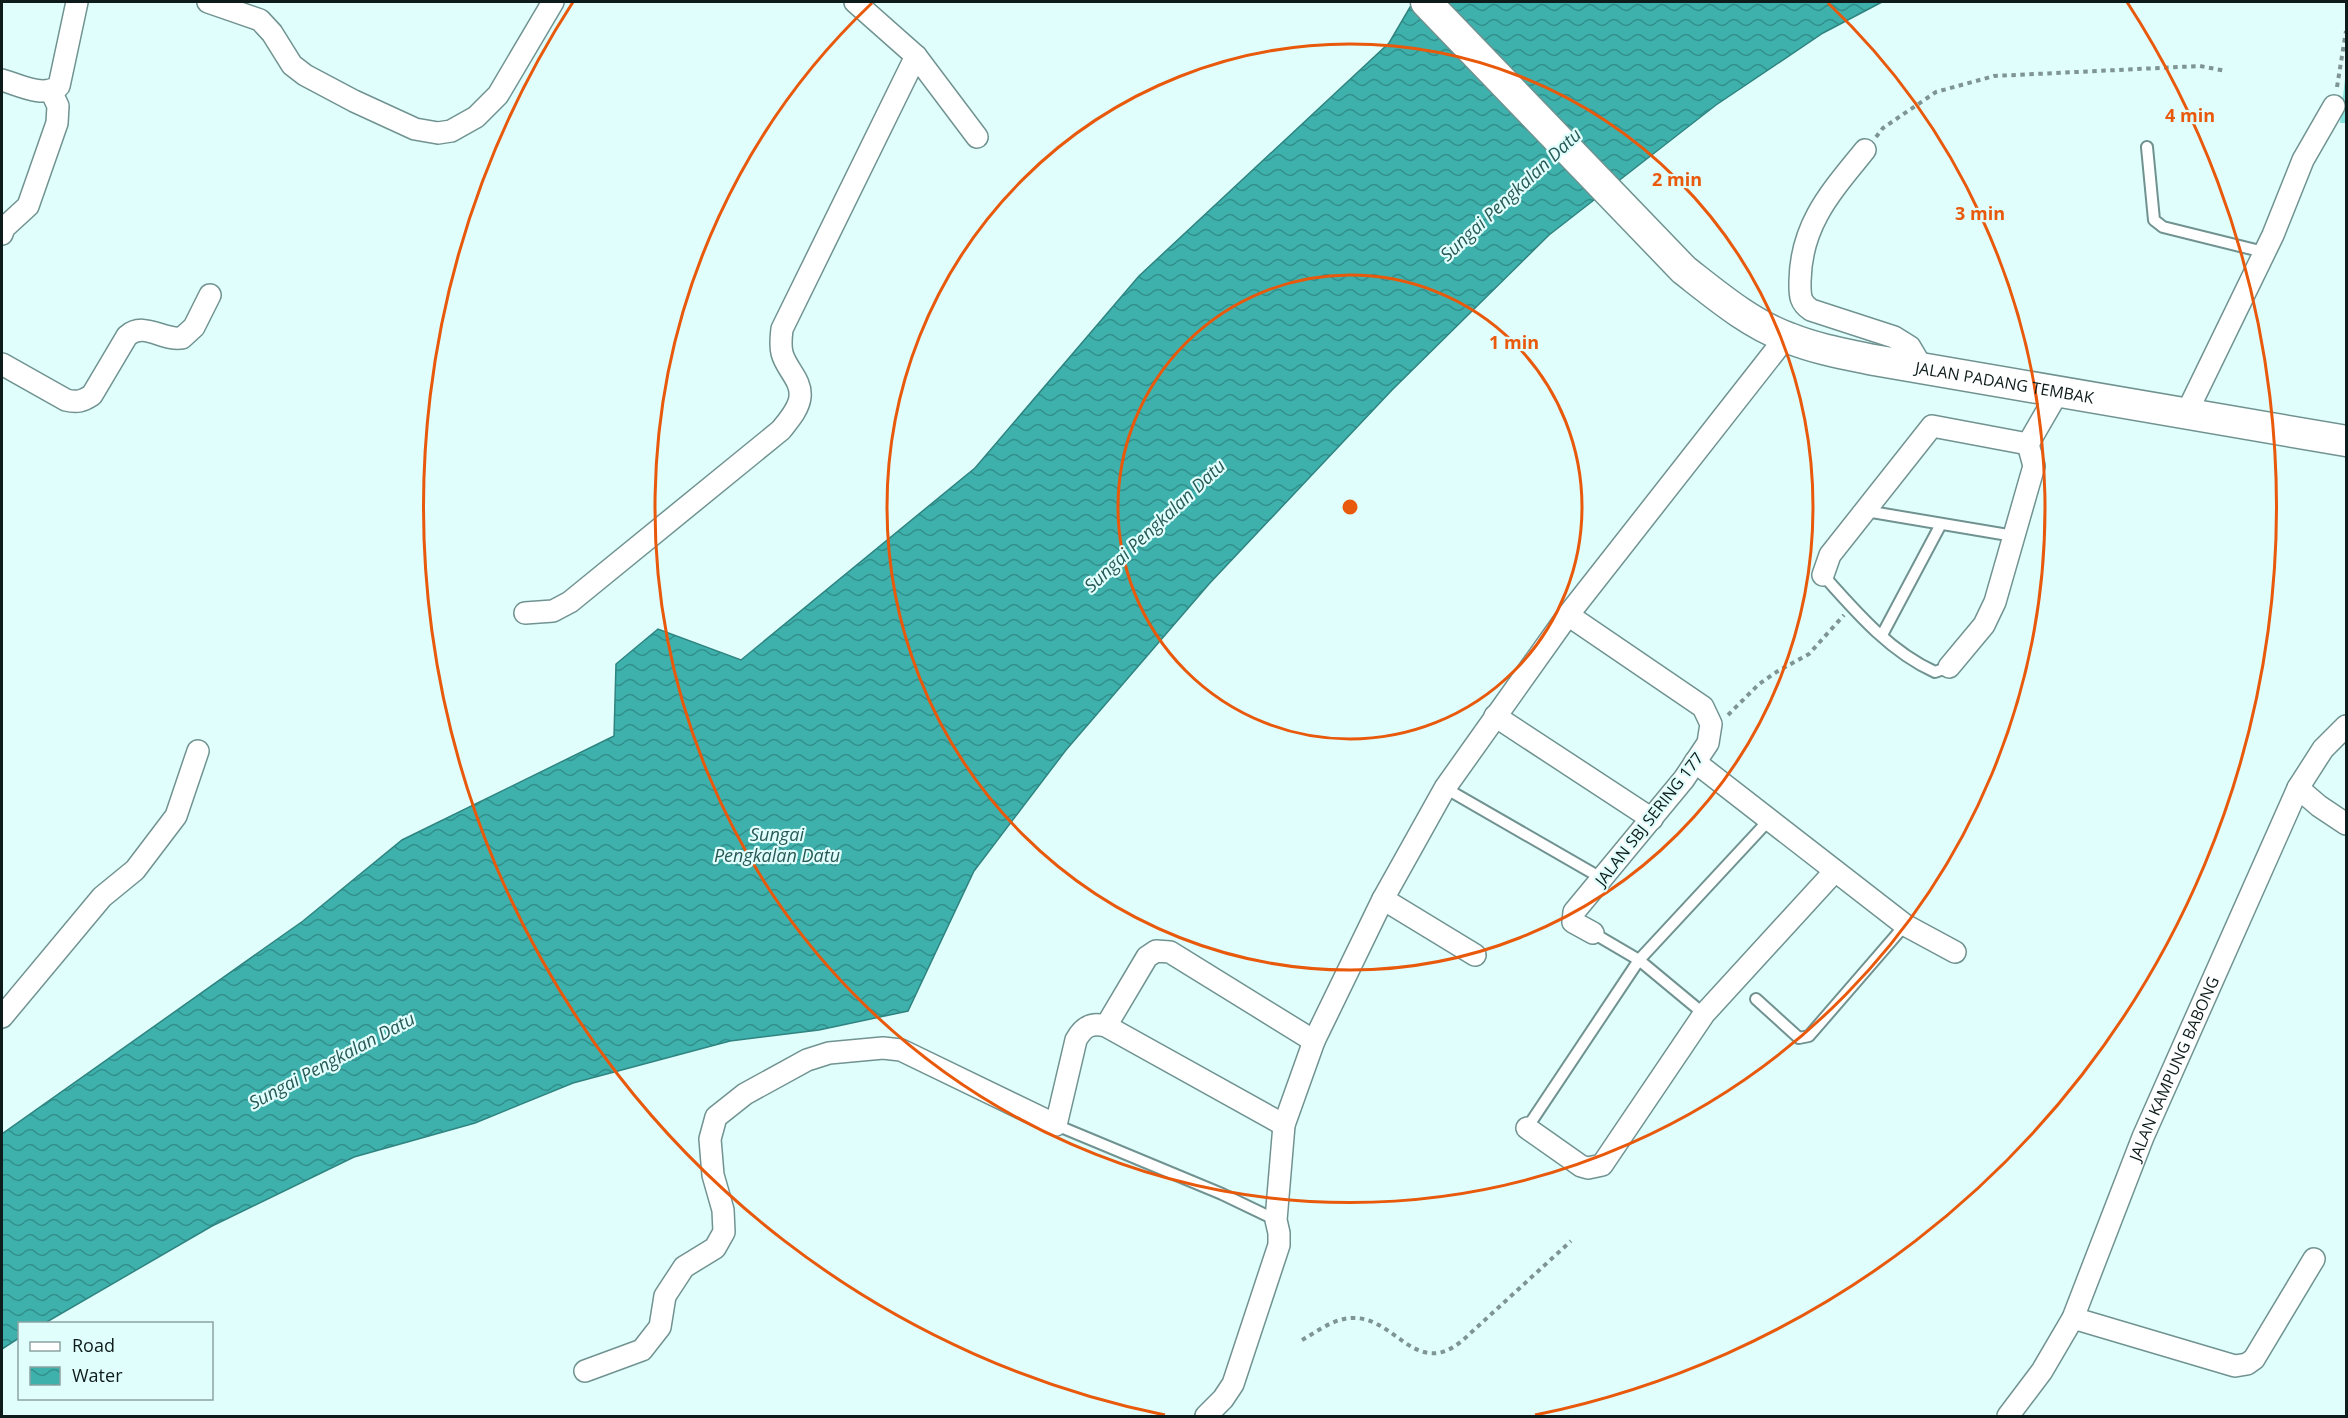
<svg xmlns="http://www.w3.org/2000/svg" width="2348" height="1418" font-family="'Open Sans',sans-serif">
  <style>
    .green { fill: #85e5df }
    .water { fill: url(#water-waves); stroke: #2f8480; stroke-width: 1.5 }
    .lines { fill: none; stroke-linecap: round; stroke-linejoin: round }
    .lane-casing { stroke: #709391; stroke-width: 14 }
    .street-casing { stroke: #709391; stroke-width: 24 }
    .secondary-casing { stroke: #709391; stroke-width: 33 }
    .path { stroke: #7e9593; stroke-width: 4; stroke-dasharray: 4.5 4.5; stroke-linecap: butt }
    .lane { stroke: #fff; stroke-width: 10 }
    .street { stroke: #fff; stroke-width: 21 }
    .secondary { stroke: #fff; stroke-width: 30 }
    .ring { fill: none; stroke: #e8590c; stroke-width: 3 }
    .labels { text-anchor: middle; stroke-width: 4.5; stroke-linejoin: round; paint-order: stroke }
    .street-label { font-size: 16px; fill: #0d1b1a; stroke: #e0fefc }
    .water-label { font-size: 18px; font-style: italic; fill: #285956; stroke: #e0fefc }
    .centre { fill: #e8590c; stroke: #e0fefc; stroke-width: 3 }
    .ring-label { font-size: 18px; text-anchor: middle; font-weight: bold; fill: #e8590c; stroke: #e0fefc; stroke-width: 4.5; stroke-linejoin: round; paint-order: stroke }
  </style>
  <defs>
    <pattern id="water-waves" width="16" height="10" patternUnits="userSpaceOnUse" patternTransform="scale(1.5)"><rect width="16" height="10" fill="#3eb1ac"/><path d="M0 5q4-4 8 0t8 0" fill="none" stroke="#328f8b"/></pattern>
  </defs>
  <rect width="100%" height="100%" fill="#e0fefc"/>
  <path class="green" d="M2346,70V123H2340Z"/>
  <path class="water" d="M1413,2H1882L1823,33L1716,105L1549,235L1392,390L1209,584L1066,750L974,871L908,1011L819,1030L730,1041L573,1083L475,1123L354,1157L212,1226L45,1323L20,1324L19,1338L2,1349V1134L303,921L402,840L614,736L616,664L658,629L741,660L975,468L1139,276L1389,43Z"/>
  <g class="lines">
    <g class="lane-casing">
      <g id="lane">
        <path d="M2147,147L2154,220L2163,227L2264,252"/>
        <path d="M1866,511L2014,536"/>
        <path d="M1823,575C1855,611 1890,652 1935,672L1949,667"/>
        <path d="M1882,635L1941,524"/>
        <path d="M1445,788L1603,879"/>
        <path d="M1593,933L1639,960L1704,1014"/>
        <path d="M1756,999L1799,1038L1809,1036L1905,925"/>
        <path d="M1056,1125L1222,1194L1276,1220"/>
        <path d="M1527,1128L1639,960L1769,820"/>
      </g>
    </g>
    <g class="street-casing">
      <g id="street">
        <path d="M208,2L260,20L272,33L292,65L305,75L354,101L415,129L438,133L451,131L476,117L498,95L553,2"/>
        <path d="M855,2L916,56L977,137"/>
        <path d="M2,80C19,85 43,98 59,86L77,2"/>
        <path d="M1865,150C1831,192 1801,224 1800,281C1800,294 1799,302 1811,310L1894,337L1910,347L1923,369"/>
        <path d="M2,234L4,228L28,206L57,123L58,106L51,91"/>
        <path d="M2,364L66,400C77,403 83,401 92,395L127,336C144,321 163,341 182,338L194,327L210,295"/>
        <path d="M2186,414L2273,235L2303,160L2334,106"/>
        <path d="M1823,575L1830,555L1932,426L2028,444L2058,392"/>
        <path d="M525,613L553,611L570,602L781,430C788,421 799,409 800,397C802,380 786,369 782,353C780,345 781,338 782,329L916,56"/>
        <path d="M1568,615L1703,707L1711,724L1708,743L1684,779L1574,912L1573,922L1593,933"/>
        <path d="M1949,667L1984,625L1995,602L2034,466L2028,444"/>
        <path d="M1495,716L1652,819"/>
        <path d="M1695,762L1905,925L1955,952"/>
        <path d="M2298,788L2319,806L2346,824"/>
        <path d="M1383,899L1475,955"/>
        <path d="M2,1017L102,897L135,870L176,816L198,751"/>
        <path d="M1106,1026L1147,957L1156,951L1170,952L1314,1041"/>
        <path d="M1527,1128L1581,1166L1588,1168L1602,1165L1704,1014L1835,871"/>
        <path d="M2073,1318L2235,1366L2247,1364L2254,1359L2314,1259"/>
        <path d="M585,1371L642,1350L660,1327L665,1296L684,1267L715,1248L724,1232L723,1210L713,1175L710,1139L716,1117L745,1094L807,1060L829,1053L883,1048L901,1050L1056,1125L1076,1040C1083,1027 1091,1022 1106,1026L1284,1125"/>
        <path d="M1206,1416L1223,1399L1233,1384L1279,1245V1233L1276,1220L1284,1125L1314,1041L1383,899L1445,788L1568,615L1786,337"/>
        <path id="s1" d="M2008,1416L2042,1371L2073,1318L2143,1137L2298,788L2323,749L2346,726"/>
      </g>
    </g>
    <g class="secondary-casing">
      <g id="secondary">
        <path id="s2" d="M1426,2L1684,270C1716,295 1750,324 1789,338C1816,349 1845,354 1874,360L2346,441"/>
      </g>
    </g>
    <g class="path">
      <path d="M2337,87L2346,31"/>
      <path d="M1876,137L1883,128L1936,92L1994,76L2200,66L2226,71"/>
      <path d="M1728,715L1759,684L1778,671L1809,654L1844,615"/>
      <path d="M1302,1340C1318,1331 1334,1318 1353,1318C1396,1317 1416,1380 1463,1340L1571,1241"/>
    </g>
    <use href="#lane" class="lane"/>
    <use href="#street" class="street"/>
    <use href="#secondary" class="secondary"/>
  </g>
  <g class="ring">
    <circle cx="1350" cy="507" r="232"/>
    <circle cx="1350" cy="507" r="463"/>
    <path d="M1828 3A695 695 0 1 1 872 3"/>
    <path d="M1165 1415A927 927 0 0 1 573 2M2127 2A927 927 0 0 1 1535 1415"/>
  </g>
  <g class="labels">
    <g class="street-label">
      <text dy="6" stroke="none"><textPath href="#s2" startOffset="718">JALAN PADANG TEMBAK</textPath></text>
      <text transform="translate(1649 819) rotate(-52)" y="6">JALAN SBJ SERING 177</text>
      <text dy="6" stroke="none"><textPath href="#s1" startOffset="387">JALAN KAMPUNG BABONG</textPath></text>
    </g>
    <g class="water-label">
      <text transform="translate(1511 195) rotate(-43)" y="6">Sungai Pengkalan Datu</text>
      <text transform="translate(1155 526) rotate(-43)" y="6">Sungai Pengkalan Datu</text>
      <text x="777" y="841">Sungai<tspan x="777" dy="21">Pengkalan Datu</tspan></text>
      <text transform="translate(332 1061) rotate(-28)" y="6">Sungai Pengkalan Datu</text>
    </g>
  </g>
  <circle cx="1350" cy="507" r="9" class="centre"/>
  <g class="ring-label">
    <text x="2190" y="122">4 min</text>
    <text x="1677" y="186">2 min</text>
    <text x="1980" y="220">3 min</text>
    <text x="1514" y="349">1 min</text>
  </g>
  <rect width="2348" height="1418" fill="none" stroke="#0d1b1a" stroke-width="6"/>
  <rect x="18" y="1322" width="195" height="78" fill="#e0fefc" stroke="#8ca3a2" stroke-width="1.5"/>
  <rect x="30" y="1342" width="30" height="9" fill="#ffffff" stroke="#8ca3a2" stroke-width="1.5"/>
  <text x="72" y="1352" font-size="18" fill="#0d1b1a">Road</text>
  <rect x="30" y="1367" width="30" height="18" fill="url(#water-waves)" stroke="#8ca3a2" stroke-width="1.5"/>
  <text x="72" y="1382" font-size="18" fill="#0d1b1a">Water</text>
</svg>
